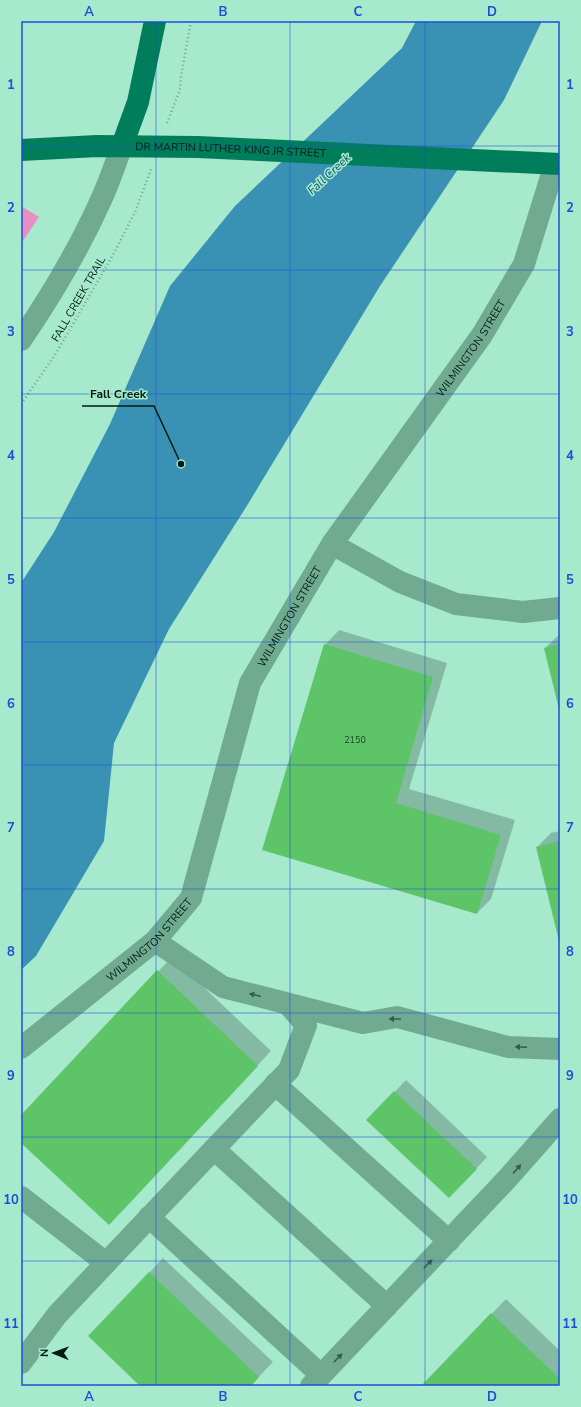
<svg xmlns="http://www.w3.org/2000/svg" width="581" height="1407" font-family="'Nunito Sans',sans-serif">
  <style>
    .green { fill: #e88ec1 }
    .water { fill: #3992b3 }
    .shadow { fill: #0003 }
    .building { fill: #5ec468 }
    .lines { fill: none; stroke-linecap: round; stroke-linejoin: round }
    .path { stroke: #70a690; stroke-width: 2.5; stroke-dasharray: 1 3; stroke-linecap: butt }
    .minor { stroke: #70ab91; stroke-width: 22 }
    .major { stroke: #007d5a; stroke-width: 22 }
    .oneway { fill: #335c4b }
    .grid { fill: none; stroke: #1d4ed8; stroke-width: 1; stroke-opacity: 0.55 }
    .labels { text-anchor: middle; stroke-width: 3; stroke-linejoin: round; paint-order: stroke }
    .number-label { font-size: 9px; fill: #184628 }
    .street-label { font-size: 11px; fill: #011c12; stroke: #a6e9cc }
    .water-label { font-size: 12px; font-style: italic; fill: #08546b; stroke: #a6e9cc }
    .leader { fill: none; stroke: #011c12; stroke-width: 1.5 }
    .callout-dot { fill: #011c12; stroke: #a6e9cc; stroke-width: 1.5 }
    .callout-label { font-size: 12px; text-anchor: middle; font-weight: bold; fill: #011c12; stroke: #a6e9cc; stroke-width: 3; stroke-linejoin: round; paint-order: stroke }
    .neatline { fill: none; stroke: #1d4ed8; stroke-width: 1.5 }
    .grid-label { font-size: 13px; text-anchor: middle; font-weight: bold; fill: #1d4ed8 }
  </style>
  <rect width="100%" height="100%" fill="#a6e9cc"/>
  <path class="green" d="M21,206L39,217L21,244Z"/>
  <path class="water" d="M416,21H542L504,100L380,286L248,504L169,629L114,743L104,841L36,956L21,970V583L54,532L110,424L170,286L235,206L402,48Z"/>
  <g class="shadow">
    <path d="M339,630L447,663L409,789L515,820L491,899L477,913L263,849L325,645Z"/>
    <path d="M560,634V707L545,648Z"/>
    <path d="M560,831V939L537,847L551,833Z"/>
    <path d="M172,957L271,1051L123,1210L21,1141V1116Z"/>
    <path d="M406,1080L487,1157L460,1186L368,1120Z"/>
    <path d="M163,1258L273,1362L250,1386H142L149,1273Z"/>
    <path d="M506,1299L560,1351V1386H422Z"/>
  </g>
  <g class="building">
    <path d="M324,644L433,677L396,803L501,835L477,914L262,850Z"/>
    <path d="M560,644V709H559L544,648Z"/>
    <path d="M560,841V941H559L536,847Z"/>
    <path d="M157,970L258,1066L109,1225L21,1143V1115Z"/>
    <path d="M394,1091L477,1169L449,1198L366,1120Z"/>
    <path d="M149,1272L259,1377L251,1386H140L88,1336Z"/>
    <path d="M491,1313L560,1379V1386H421Z"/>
  </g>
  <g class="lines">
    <g class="path">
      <path d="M167,123L180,90L181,76L191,21"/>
      <path d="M21,404L55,355L113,255L136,210L151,169"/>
    </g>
    <g class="minor">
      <path d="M21,340C51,296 79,249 101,200C109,183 115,164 122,146"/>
      <path d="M332,544L400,582L456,604L523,612L560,608"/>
      <path d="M155,941L223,987L363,1023L397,1017L508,1047L560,1049"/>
      <path id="s1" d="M21,1048L155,941L191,898L250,683L332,544L482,335L524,264L555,164"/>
      <path d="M275,1084L449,1241"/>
      <path d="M214,1149L387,1306"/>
      <path d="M21,1197L106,1263L57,1315L21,1363"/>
      <path d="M149,1217L321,1375"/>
      <path d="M106,1263L289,1070L306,1025L288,1004"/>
      <path d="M311,1386L507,1179L560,1119"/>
    </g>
    <g class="major">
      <path d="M122,146L138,102L155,21"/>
      <path id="s2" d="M21,150L97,146L198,147L560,164"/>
    </g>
  </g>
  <defs><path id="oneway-solid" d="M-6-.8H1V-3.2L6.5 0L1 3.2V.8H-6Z"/></defs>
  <g class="oneway">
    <use href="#oneway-solid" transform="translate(255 995) rotate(-166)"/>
    <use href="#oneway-solid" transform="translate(395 1019) rotate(180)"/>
    <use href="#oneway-solid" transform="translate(521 1047) rotate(-178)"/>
    <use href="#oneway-solid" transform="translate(517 1169) rotate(-49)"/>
    <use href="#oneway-solid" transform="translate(428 1264) rotate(-46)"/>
    <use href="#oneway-solid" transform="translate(338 1358) rotate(-46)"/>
  </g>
  <path class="grid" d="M156,21V1386M290,21V1386M425,21V1386M21,146H560M21,270H560M21,394H560M21,518H560M21,642H560M21,765H560M21,889H560M21,1013H560M21,1137H560M21,1261H560"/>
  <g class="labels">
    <g class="number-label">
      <text x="355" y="743">2150</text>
    </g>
    <g class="street-label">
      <text dy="4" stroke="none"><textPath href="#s2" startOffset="210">DR MARTIN LUTHER KING JR STREET</textPath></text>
      <text transform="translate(78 299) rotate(-60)" y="4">FALL CREEK TRAIL</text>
      <text dy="4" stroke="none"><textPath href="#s1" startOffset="852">WILMINGTON STREET</textPath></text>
      <text dy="4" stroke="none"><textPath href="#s1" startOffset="528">WILMINGTON STREET</textPath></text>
      <text dy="4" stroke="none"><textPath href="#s1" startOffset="168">WILMINGTON STREET</textPath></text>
    </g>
    <g class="water-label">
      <text transform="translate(329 174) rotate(-43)" y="4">Fall Creek</text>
    </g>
  </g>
  <path class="leader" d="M181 464L154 406H82"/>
  <circle class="callout-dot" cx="181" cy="464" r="4"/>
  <g class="callout-label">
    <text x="118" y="398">Fall Creek</text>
  </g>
  <rect width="581" height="1407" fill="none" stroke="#a6e9cc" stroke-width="44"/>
  <g transform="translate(54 1353) rotate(271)" stroke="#a6e9cc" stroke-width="3" paint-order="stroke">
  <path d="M0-3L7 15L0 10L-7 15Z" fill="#011c12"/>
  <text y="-6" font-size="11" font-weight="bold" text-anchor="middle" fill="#011c12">N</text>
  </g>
  <rect x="22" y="22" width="537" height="1363" class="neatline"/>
  <g class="grid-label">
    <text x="89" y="16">A</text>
    <text x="223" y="16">B</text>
    <text x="358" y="16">C</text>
    <text x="492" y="16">D</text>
    <text x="11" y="89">1</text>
    <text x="570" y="89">1</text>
    <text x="11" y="212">2</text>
    <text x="570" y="212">2</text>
    <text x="11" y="336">3</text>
    <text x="570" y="336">3</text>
    <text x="11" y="460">4</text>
    <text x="570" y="460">4</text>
    <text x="11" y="584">5</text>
    <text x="570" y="584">5</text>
    <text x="11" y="708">6</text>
    <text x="570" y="708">6</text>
    <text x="11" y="832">7</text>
    <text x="570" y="832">7</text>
    <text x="11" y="956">8</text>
    <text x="570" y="956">8</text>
    <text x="11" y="1080">9</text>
    <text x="570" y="1080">9</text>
    <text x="11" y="1204">10</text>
    <text x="570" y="1204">10</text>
    <text x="11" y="1328">11</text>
    <text x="570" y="1328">11</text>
    <text x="89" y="1401">A</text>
    <text x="223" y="1401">B</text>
    <text x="358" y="1401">C</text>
    <text x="492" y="1401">D</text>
  </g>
</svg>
